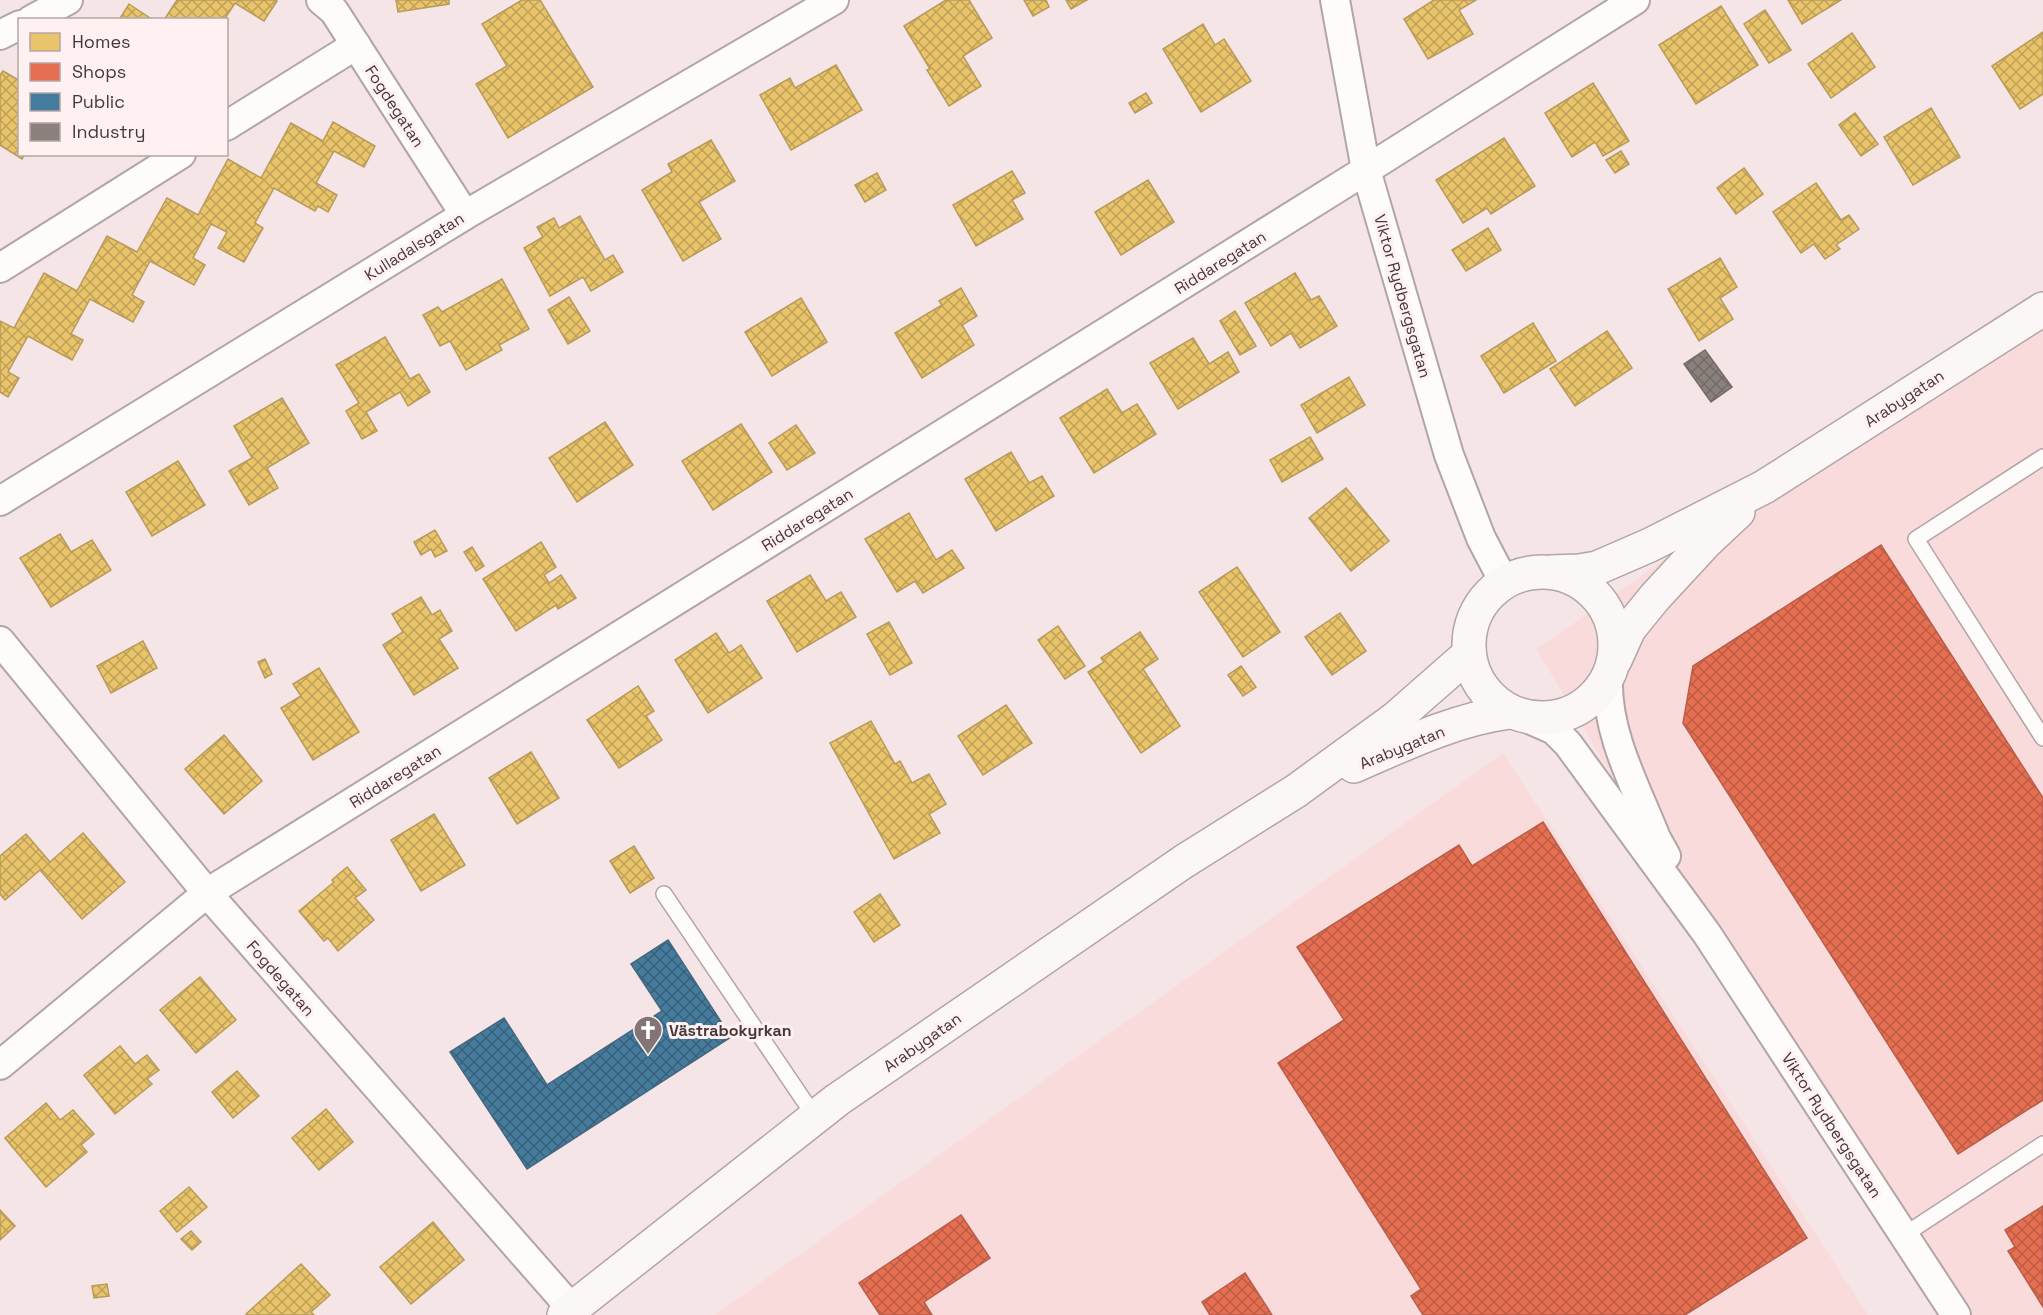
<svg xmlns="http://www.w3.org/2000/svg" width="2043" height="1315" font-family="'Space Grotesk',sans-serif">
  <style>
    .built { fill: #fadbdc }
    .homes { fill: url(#homes-cross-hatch); stroke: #b89a5b; stroke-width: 1.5 }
    .shops { fill: url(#shops-cross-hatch); stroke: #b75e4a; stroke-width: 1.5 }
    .public { fill: url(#public-cross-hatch); stroke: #45677f; stroke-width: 1.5 }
    .industry { fill: url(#industry-cross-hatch); stroke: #766b68; stroke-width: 1.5 }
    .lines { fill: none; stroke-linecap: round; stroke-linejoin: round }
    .lane-casing { stroke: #b2a5a6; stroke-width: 18 }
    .street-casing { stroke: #b2a5a6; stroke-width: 32 }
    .secondary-casing { stroke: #b2a5a6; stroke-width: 36 }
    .lane { stroke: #fefbfb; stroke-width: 15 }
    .street { stroke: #fefbfb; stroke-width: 28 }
    .secondary { stroke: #fcf7f7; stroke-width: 33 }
    .labels { text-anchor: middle; stroke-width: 6; stroke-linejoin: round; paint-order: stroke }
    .street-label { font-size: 16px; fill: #463839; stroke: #fff0f1 }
    .poi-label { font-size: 16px; font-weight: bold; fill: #463839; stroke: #fff0f1; text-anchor: start }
  </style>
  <defs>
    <pattern id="homes-cross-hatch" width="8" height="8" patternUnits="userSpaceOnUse" patternTransform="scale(1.5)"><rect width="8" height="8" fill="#e9c46a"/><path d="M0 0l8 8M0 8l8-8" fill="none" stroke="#bfa058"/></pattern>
    <pattern id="shops-cross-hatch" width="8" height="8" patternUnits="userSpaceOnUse" patternTransform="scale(1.5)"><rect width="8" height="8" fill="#e76f51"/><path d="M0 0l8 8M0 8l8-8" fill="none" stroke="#bd5c44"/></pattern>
    <pattern id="public-cross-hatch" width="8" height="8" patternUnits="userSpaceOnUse" patternTransform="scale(1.5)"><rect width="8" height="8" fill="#457b9d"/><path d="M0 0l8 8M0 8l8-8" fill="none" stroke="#39607a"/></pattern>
    <pattern id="industry-cross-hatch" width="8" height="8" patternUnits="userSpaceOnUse" patternTransform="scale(1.5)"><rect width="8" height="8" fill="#8a817c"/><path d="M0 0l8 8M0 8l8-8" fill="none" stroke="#736b67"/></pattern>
  </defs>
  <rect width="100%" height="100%" fill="#f5e5e6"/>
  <g class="built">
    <path d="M2043,309V1315H1956L1707,934L1536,649L1602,604L1764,487Z"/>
    <path d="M1503,753L1868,1315H715Z"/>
  </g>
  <g class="homes">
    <path d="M177,0H275L277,1L264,21L235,3L224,20H164Z"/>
    <path d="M396,0H449V4L398,12Z"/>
    <path d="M522,0H540L593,87L508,138L476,84L507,66L482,24Z"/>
    <path d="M946,0H969L992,38L963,56L981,86L949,106L927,70L930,69L904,26Z"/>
    <path d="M1024,0H1046L1049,7L1033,16Z"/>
    <path d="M1066,0H1087L1071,9Z"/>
    <path d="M1434,0H1476L1459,10L1473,34L1428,59L1404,19Z"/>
    <path d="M1788,0H1841L1802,24Z"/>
    <path d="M129,4L153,20H119Z"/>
    <path d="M1721,6L1758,65L1696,104L1659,45Z"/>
    <path d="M1765,10L1791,50L1769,63L1744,24Z"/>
    <path d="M1203,24L1215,45L1224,39L1251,81L1201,112L1163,49Z"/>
    <path d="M2043,32V94L2020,109L1992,66Z"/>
    <path d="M1852,33L1875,67L1831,98L1808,64Z"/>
    <path d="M836,65L862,110L791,150L760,95L790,78L795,88Z"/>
    <path d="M3,71L20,81V154H25L22,159L0,145V75Z"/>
    <path d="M1593,83L1629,141L1603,156L1595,142L1572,157L1545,113Z"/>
    <path d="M1146,93L1152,103L1135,113L1129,103Z"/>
    <path d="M1931,108L1960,157L1913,185L1884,137Z"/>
    <path d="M1855,113L1878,144L1861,156L1839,125Z"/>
    <path d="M333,122L375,146L364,167L334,151L316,183L337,195L328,212L318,206L315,211L274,188L255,223L263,228L244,262L218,248L227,232L211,224L193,258L205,265L194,285L150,261L132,295L144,302L133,322L90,299L71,334L83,340L72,360L28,336L8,372L19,378L8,397L0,392V321L14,328L44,273L77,291L107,236L137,252L167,198L198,215L228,159L261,178L291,123L323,141Z"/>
    <path d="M1504,138L1535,186L1491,214L1487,208L1463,223L1436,180Z"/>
    <path d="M711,140L735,181L699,202L721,239L683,261L642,190L672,172L668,164Z"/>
    <path d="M1621,151L1629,164L1615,173L1606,160Z"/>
    <path d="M1744,168L1763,194L1736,214L1717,188Z"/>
    <path d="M1012,171L1025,193L1012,200L1023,219L976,246L953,205Z"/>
    <path d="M877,173L886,190L865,202L855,185Z"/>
    <path d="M1148,180L1174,222L1121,255L1095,212Z"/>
    <path d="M1816,183L1841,220L1849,215L1859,229L1836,245L1840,249L1825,259L1814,244L1801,253L1773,212Z"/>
    <path d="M580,216L605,260L613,255L623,272L591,291L583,277L550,296L524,248L543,237L537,227L554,218L559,228Z"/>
    <path d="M1488,228L1501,250L1466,271L1452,250Z"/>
    <path d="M1720,258L1737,287L1720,298L1733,319L1699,341L1668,289Z"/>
    <path d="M1295,273L1311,300L1319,296L1337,326L1300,348L1291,333L1271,346L1245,303Z"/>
    <path d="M502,279L529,329L499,345L502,350L466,370L450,341L440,346L423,315L438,307L442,312Z"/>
    <path d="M961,288L977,316L962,325L974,345L922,378L895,333L942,305L939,301Z"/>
    <path d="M569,297L590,331L568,344L548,310Z"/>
    <path d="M801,298L827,342L772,376L745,332Z"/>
    <path d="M1235,311L1256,346L1240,355L1220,321Z"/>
    <path d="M1533,323L1556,361L1504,393L1481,356Z"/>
    <path d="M1607,331L1632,368L1575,406L1550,369Z"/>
    <path d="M385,337L410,379L419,374L430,392L408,406L400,392L366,412L377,431L362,439L346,411L359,403L336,365Z"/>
    <path d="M1193,338L1209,364L1228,352L1239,372L1178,409L1150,363Z"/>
    <path d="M1349,377L1365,405L1317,433L1301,405Z"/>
    <path d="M1107,389L1122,413L1137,404L1156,434L1094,473L1060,418Z"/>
    <path d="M282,398L309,443L267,468L278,488L249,505L229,471L252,458L234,426Z"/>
    <path d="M605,422L633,465L577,502L549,458Z"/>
    <path d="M741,424L772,472L713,510L682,461Z"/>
    <path d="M796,425L815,453L787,470L769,443Z"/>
    <path d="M1310,437L1323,459L1282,482L1270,460Z"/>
    <path d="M1011,452L1029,483L1042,476L1054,496L996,531L965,479Z"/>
    <path d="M178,461L205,505L152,536L126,492Z"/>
    <path d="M1346,488L1389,541L1351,571L1309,518Z"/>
    <path d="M909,513L936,560L952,550L964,568L923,593L915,581L897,592L865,539Z"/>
    <path d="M435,530L447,551L435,557L431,549L421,555L414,542Z"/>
    <path d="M60,534L71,552L92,540L111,570L51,607L20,558Z"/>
    <path d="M541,542L556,567L544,575L549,583L561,575L576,598L558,609L556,605L516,631L483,579Z"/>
    <path d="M472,547L484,566L476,571L464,552Z"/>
    <path d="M1237,567L1280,632L1243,657L1199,592Z"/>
    <path d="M810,575L826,601L841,592L856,617L797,652L767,601Z"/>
    <path d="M421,597L432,615L440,610L452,631L439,639L458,668L414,695L383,645L403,632L392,614Z"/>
    <path d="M1340,613L1366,651L1332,675L1305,637Z"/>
    <path d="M889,622L912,663L890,675L867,634Z"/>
    <path d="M1058,626L1085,666L1065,679L1038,640Z"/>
    <path d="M1140,632L1158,659L1143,669L1180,726L1141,753L1088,672L1104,662L1101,658Z"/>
    <path d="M716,633L729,653L741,645L762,678L708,713L675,660Z"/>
    <path d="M143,641L157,668L111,693L97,666Z"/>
    <path d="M265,659L272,674L265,678L258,662Z"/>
    <path d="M1241,666L1256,687L1243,696L1228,675Z"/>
    <path d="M319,668L359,732L313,760L281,708L301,696L293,684Z"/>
    <path d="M638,686L654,711L646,716L662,740L619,768L587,720Z"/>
    <path d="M1006,705L1032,743L983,775L958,736Z"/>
    <path d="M871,721L895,764L900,761L912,783L929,774L946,804L929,814L940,833L894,859L830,743Z"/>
    <path d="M224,735L262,781L224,814L185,769Z"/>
    <path d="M531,752L559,798L517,824L489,778Z"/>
    <path d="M434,814L465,865L421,891L391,840Z"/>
    <path d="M83,833L125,882L82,919L40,870L5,900L0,894V856L26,834L50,862Z"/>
    <path d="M634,846L654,878L630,893L610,861Z"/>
    <path d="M347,867L366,890L355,898L374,920L338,951L328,938L324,941L299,911L334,882L332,880Z"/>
    <path d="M880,894L900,925L874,942L854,912Z"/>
    <path d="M200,977L236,1020L196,1053L160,1010Z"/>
    <path d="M120,1046L135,1064L147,1055L159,1070L147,1079L152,1084L115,1114L84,1075Z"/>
    <path d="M237,1071L259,1096L233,1118L212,1092Z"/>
    <path d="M46,1103L60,1120L73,1110L94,1134L81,1145L87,1152L46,1187L5,1138Z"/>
    <path d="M326,1109L353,1142L319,1170L292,1138Z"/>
    <path d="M189,1187L207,1207L177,1232L160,1211Z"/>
    <path d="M0,1210L15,1226L0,1240Z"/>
    <path d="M433,1222L464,1260L411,1304L380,1267Z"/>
    <path d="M191,1231L201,1242L192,1250L181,1239Z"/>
    <path d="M301,1264L330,1295L311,1312L314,1315H247L246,1314Z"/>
    <path d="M107,1284L109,1296L94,1298L92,1286Z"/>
  </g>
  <g class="shops">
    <path d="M1881,545L2043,798V1100L1958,1154L1683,723L1693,666Z"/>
    <path d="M1543,822L1807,1238L1685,1315H1423L1411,1296L1421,1289L1278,1063L1344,1020L1297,947L1459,845L1472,866Z"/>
    <path d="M2043,1206V1307L2008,1251L2015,1247L2005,1230Z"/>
    <path d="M961,1215L990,1258L924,1302L932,1315H880L859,1283Z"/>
    <path d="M1245,1273L1272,1315H1210L1202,1302Z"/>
  </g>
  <path class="public" d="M668,940L731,1037L527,1169L450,1052L504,1018L547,1085L662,1011L631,964Z"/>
  <path class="industry" d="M1705,350L1732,387L1711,402L1684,364Z"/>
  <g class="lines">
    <g class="lane-casing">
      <g id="lane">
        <path d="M2043,457L1916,539L2043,738"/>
        <path d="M664,894L815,1117"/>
        <path d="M1904,1235L2043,1144"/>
      </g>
    </g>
    <g class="street-casing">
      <g id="street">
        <path d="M321,0L334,11L465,215"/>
        <path d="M1335,0L1366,170L1449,455L1481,538L1504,582"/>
        <path d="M31,20L68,0"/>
        <path d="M0,35L20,25"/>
        <path d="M226,126L356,45"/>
        <path d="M0,268L181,154"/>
        <path d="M0,501L465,215L834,0"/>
        <path d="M0,641L207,893L571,1308"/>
        <path d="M1608,678C1606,734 1636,787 1656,838L1666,856"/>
        <path d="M1527,718L1554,730L1568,744L1707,934L1956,1315"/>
        <path d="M0,1065L207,893L1366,170L1635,0"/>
      </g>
    </g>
    <g class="secondary-casing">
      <g id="secondary">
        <circle cx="1542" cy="645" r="73"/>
        <path d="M1551,572L1579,571L1597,568L1650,545L1764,487L2043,309"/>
        <path d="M1615,660L1629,629L1655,597L1705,543L1738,512"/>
        <path d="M1354,766C1404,744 1456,719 1510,712"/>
        <path d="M564,1315L837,1100L1183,862L1296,791L1396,718L1469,654"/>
      </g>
    </g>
    <use href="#lane" class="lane"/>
    <use href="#street" class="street"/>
    <use href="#secondary" class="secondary"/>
  </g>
  <defs>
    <g id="church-pin" transform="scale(1.5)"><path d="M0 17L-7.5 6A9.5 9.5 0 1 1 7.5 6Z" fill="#837576" stroke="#fff0f1"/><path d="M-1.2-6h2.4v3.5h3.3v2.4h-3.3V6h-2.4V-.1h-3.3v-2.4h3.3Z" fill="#fff"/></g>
  </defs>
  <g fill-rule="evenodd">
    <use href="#church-pin" x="648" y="1030"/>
  </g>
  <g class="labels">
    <g class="street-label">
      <text transform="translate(395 106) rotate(57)" y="6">Fogdegatan</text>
      <text transform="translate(414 246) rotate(-32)" y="6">Kulladalsgatan</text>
      <text transform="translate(1220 262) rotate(-32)" y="6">Riddaregatan</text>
      <text transform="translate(1403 296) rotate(74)" y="6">Viktor Rydbergsgatan</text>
      <text transform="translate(1904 398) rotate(-33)" y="6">Arabygatan</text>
      <text transform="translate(807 519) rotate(-32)" y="6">Riddaregatan</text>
      <text transform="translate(1402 747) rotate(-22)" y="6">Arabygatan</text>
      <text transform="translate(395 776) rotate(-32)" y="6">Riddaregatan</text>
      <text transform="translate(281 978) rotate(49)" y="6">Fogdegatan</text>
      <text transform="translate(922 1042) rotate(-35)" y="6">Arabygatan</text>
      <text transform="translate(1832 1125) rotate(57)" y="6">Viktor Rydbergsgatan</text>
    </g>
    <g class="poi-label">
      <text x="669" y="1036">Västrabokyrkan</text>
    </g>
  </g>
  <rect x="18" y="18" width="210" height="138" fill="#fff0f1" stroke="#b5a6a7" stroke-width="1.5"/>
  <rect x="30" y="33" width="30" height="18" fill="#e9c46a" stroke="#b5a6a7" stroke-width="1.5"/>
  <text x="72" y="48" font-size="18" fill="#463839">Homes</text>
  <rect x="30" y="63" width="30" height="18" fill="#e76f51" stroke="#b5a6a7" stroke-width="1.5"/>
  <text x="72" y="78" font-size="18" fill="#463839">Shops</text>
  <rect x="30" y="93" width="30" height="18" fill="#457b9d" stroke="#b5a6a7" stroke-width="1.5"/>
  <text x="72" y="108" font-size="18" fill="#463839">Public</text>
  <rect x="30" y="123" width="30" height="18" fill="#8a817c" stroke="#b5a6a7" stroke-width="1.5"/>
  <text x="72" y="138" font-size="18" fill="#463839">Industry</text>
</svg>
